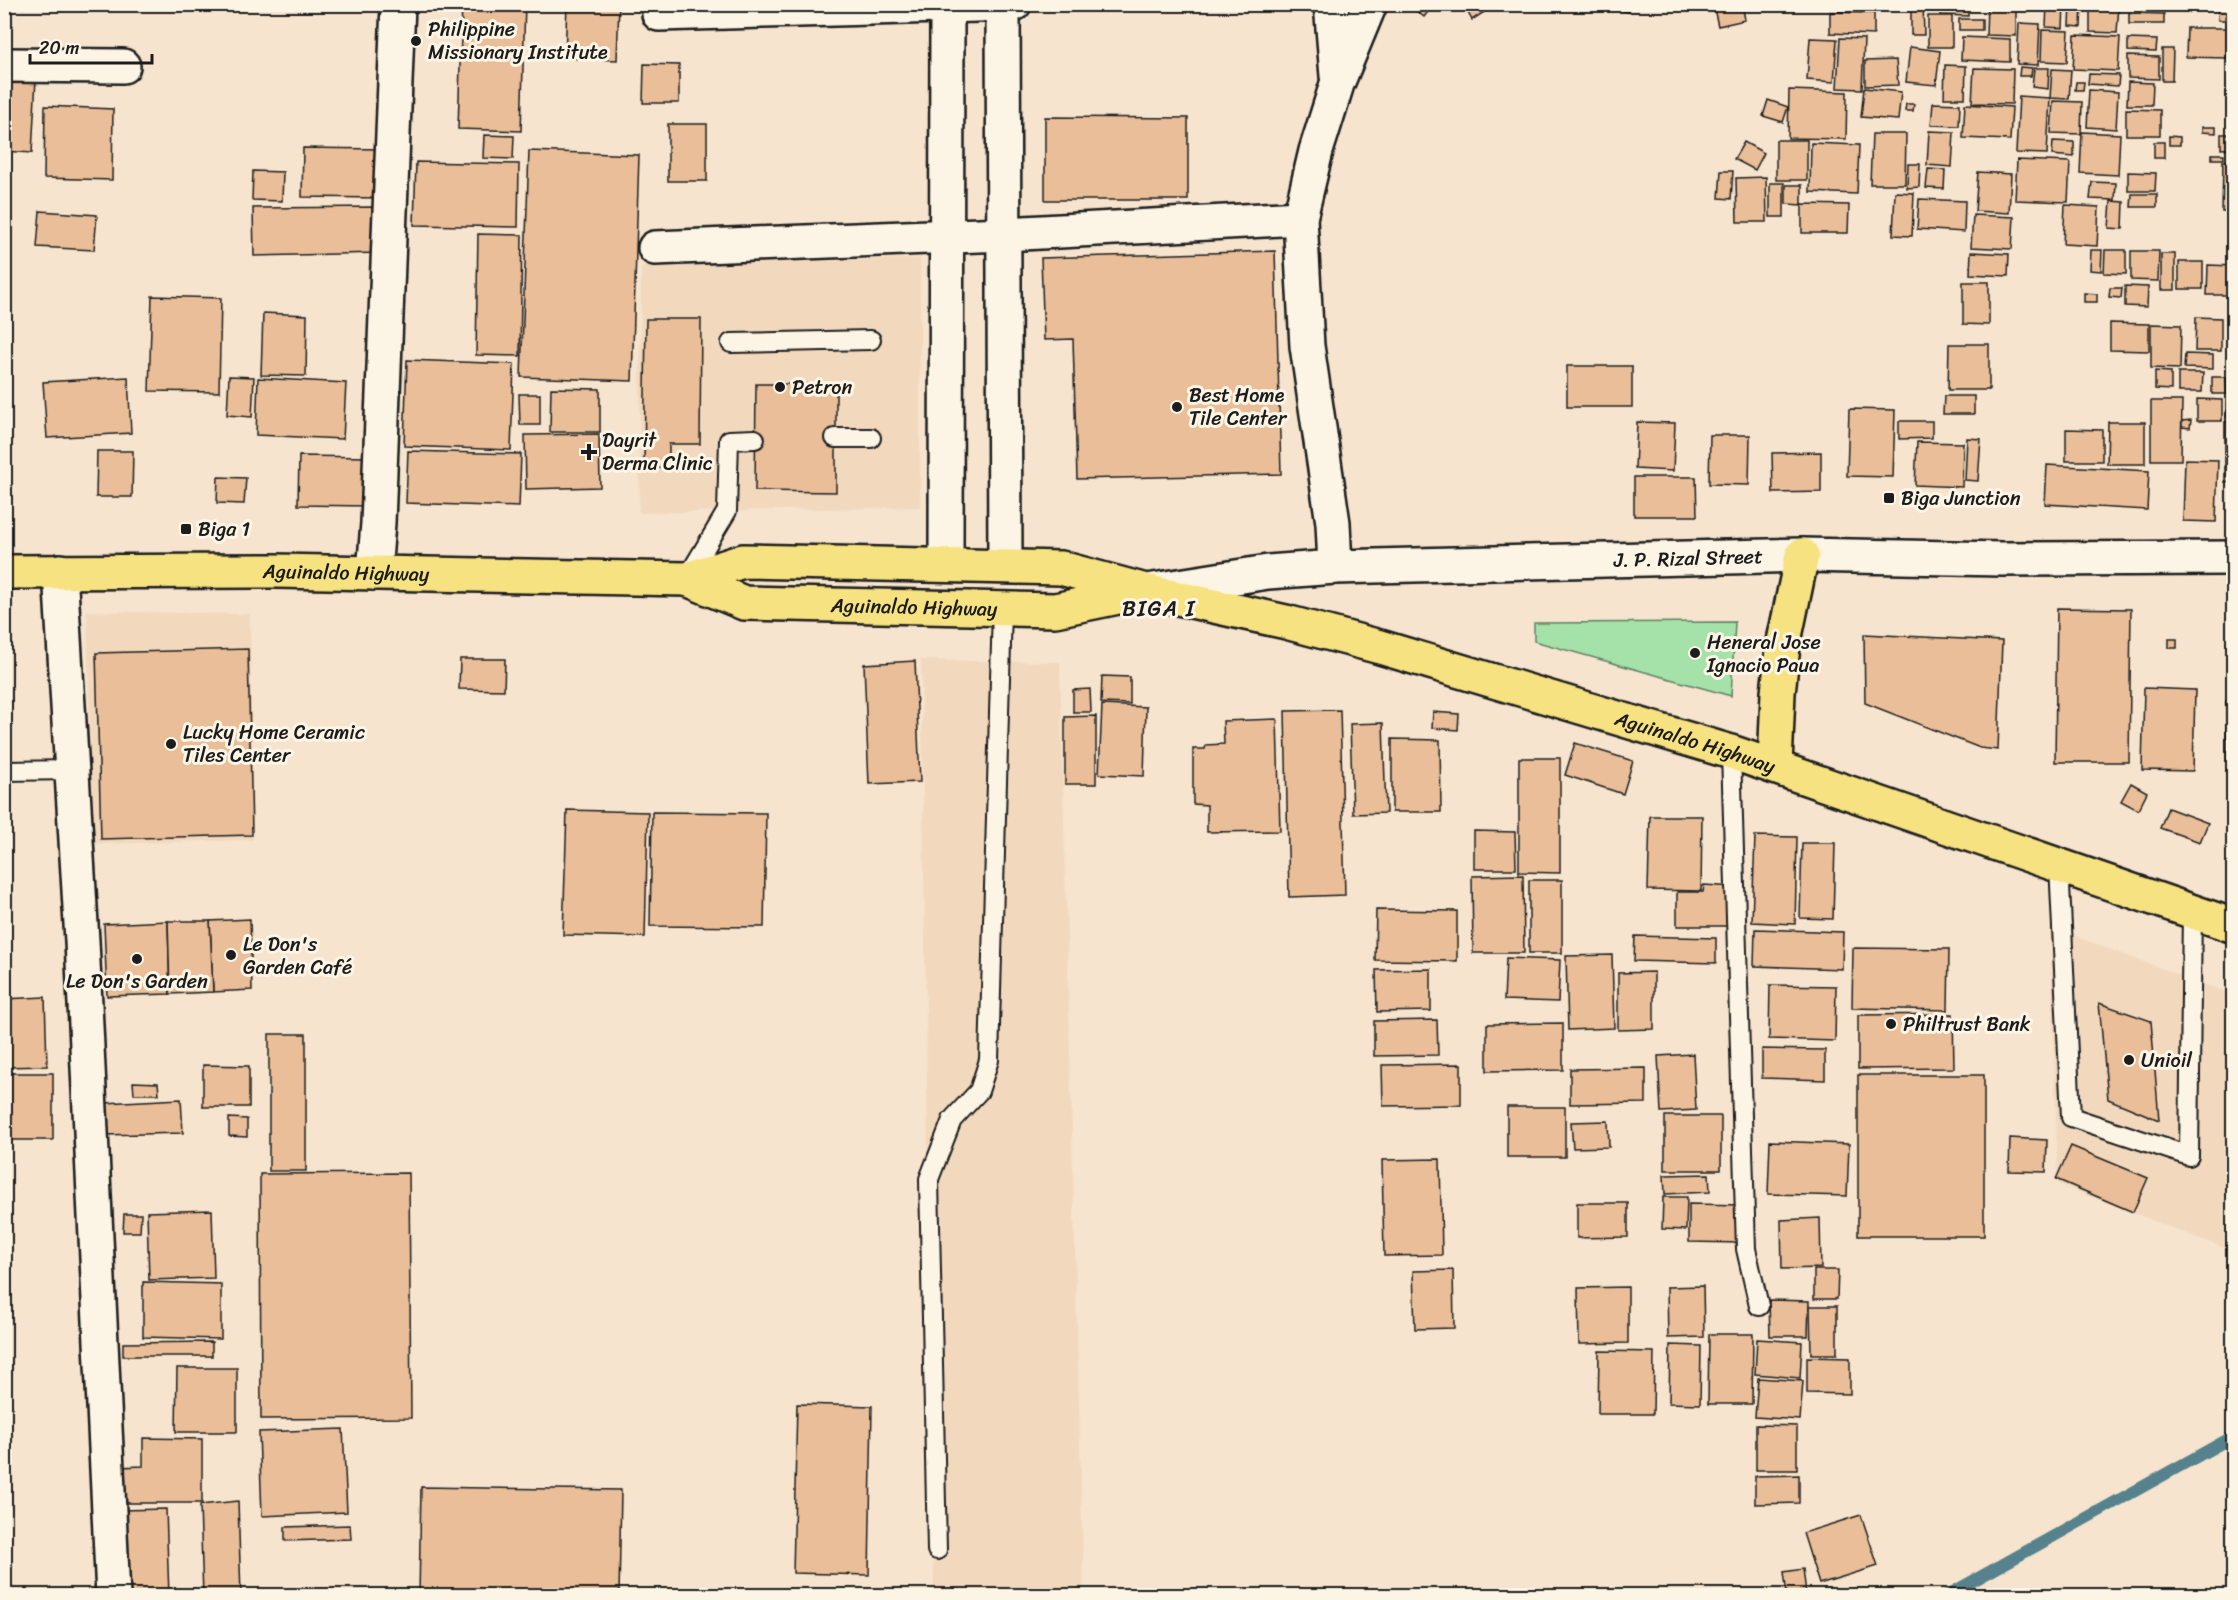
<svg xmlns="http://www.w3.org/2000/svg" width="2238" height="1600" font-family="Sriracha,sans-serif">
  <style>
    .built { fill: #f2d9be }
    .green { fill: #a5e2a9; stroke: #607f62; stroke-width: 1.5 }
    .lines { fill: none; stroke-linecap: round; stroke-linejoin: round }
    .stream { stroke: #54828c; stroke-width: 12 }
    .building { fill: #e9be98; stroke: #1c1c1c; stroke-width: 1.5 }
    .lane-casing { stroke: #1c1c1c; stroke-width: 22 }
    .street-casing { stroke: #1c1c1c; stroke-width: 38 }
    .secondary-casing { stroke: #1c1c1c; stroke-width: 38 }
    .primary-casing { stroke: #1c1c1c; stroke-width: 38 }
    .lane { stroke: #fcf5e5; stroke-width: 18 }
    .street { stroke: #fcf5e5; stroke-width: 33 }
    .secondary { stroke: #fcf5e5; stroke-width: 33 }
    .primary { stroke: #f7e281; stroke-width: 33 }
    .poi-dot { fill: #1c1c1c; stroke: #fcf5e5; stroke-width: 2 }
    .labels { text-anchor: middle; stroke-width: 6; stroke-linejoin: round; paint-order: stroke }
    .poi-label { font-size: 20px; fill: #1c1c1c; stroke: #fcf5e5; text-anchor: start }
    .street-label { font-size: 20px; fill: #1c1c1c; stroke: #fcf5e5 }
    .quarter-label { font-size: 22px; letter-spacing: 1.5px; fill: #1c1c1c; stroke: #fcf5e5 }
  </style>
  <rect width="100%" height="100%" fill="#f6e4ce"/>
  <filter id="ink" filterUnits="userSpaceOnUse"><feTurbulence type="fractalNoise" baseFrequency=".0167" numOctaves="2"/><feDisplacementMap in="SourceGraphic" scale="12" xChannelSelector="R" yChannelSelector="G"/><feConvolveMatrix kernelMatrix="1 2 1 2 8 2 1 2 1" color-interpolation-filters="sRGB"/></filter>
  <g filter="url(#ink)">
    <g class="built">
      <path d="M920,258V507L639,513L641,266Z"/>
      <path d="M87,611L250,614L253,840L92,844Z"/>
      <path d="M921,660L1060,662L1084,1595H934Z"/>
      <path d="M2050,927L2228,993L2224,1248L2058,1184Z"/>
    </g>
    <path class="green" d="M1735,622L1731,696L1534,641V623Z"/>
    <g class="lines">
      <path class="stream" d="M1946,1596L2234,1436"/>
    </g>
    <g class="building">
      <path d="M462,4H525L521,131L458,129Z"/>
      <path d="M567,4H619L617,60L565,58Z"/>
      <path d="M1408,4H1434L1424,17Z"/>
      <path d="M1463,4H1491L1492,7L1472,20Z"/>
      <path d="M1610,4H1630L1629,12L1610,8Z"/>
      <path d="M1713,4H1742L1745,20L1718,26Z"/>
      <path d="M1841,4H1889L1888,10Z"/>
      <path d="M1911,4H1923L1924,35H1911Z"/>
      <path d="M1941,4H1968V16L1940,15Z"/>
      <path d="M1987,4L2016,5V36L1986,35Z"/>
      <path d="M2047,4H2064L2063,28L2046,27Z"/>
      <path d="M2071,4H2082L2081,27L2070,26Z"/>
      <path d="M2090,4H2119L2117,33L2090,32Z"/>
      <path d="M2129,4H2159V8L2129,7Z"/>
      <rect x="2165" y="4" width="35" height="2"/>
      <path d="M2219,4H2234V20H2218Z"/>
      <path d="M1830,12L1874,13V35L1830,33Z"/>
      <path d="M2129,13L2164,14V24H2129Z"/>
      <rect x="1928" y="16" width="24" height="31"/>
      <rect x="1959" y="19" width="23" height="11"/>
      <path d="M2019,23L2040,24L2038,65L2017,64Z"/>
      <path d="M2187,28H2227V58L2186,57Z"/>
      <path d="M2042,30L2069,31L2067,62L2041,61Z"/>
      <path d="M2075,35L2120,37L2118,71L2073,69Z"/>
      <path d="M1962,37L2010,39V62L1961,60Z"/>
      <path d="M1810,38L1837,39L1834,82L1807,80Z"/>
      <path d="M1840,38L1864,39L1862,89L1837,88Z"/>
      <path d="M2128,39L2157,40L2156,52L2128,51Z"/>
      <path d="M1910,47L1940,51L1936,85L1906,82Z"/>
      <path d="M2162,49H2173L2172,81H2162Z"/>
      <path d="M2128,56L2159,57V79L2128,78Z"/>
      <path d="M1896,60L1898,85L1865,86V61Z"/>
      <path d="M644,64L679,65V103H643Z"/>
      <path d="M1945,65L1966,66L1965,98H1944Z"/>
      <path d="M2020,67L2032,68L2031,76H2019Z"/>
      <path d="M1974,68L2013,69L2012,104L1972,103Z"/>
      <path d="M2034,68H2049L2048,89L2032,87Z"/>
      <path d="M2052,69L2071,70L2069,99L2050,98Z"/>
      <path d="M2089,74L2119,75L2118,86L2088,84Z"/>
      <path d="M4,76L36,78L32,153L4,151Z"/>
      <path d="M2076,82H2084L2083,90H2075Z"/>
      <path d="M2128,82L2153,83L2152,105H2127Z"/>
      <path d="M1864,88L1901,92L1898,120L1861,117Z"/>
      <path d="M1789,90L1847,92L1846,139L1788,138Z"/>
      <path d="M2089,90L2118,92L2116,129L2087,127Z"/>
      <path d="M2019,96L2050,98L2047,154L2016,153Z"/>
      <path d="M1768,100L1788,107L1783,122L1763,116Z"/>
      <path d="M2053,101L2082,102L2081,134L2051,133Z"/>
      <path d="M1933,103L1960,104L1959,126L1931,125Z"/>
      <path d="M1906,104H1914L1913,111H1905Z"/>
      <path d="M1965,104L2012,107L2010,140L1963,138Z"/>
      <path d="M45,106L113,109L112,180L44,178Z"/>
      <path d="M2126,109L2160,110V135H2126Z"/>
      <path d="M1045,117L1188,118V200H1045Z"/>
      <rect x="668" y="124" width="39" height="57"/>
      <path d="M2202,127H2216V133L2202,132Z"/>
      <path d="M1929,131L1954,132L1952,167L1927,165Z"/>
      <path d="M2082,132L2120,134L2118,175L2080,173Z"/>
      <path d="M1872,134H1906L1905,184H1870Z"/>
      <path d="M2221,134H2234V148L2221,149Z"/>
      <path d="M484,135L514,136L513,159L483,158Z"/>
      <path d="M2169,136L2180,137V145H2169Z"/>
      <rect x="1776" y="140" width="31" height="40"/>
      <path d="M2053,141L2074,142V157L2052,155Z"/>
      <path d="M1744,142L1764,153L1755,170L1734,159Z"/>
      <rect x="2154" y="142" width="10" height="16"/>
      <path d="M1811,143L1859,145L1857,194L1810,192Z"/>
      <path d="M303,148L382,149V198L302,197Z"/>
      <path d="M529,151L639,155L632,381L521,377Z"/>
      <rect x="2212" y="154" width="12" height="5"/>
      <path d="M2017,160L2070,162L2068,202L2015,200Z"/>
      <path d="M2223,161H2234V212H2222Z"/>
      <path d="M416,162L519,164L518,227L414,225Z"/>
      <path d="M1908,164H1920L1919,187L1907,188Z"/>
      <path d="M1928,169L1945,170L1944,189L1926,188Z"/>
      <path d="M253,171L283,172L282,201L252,200Z"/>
      <path d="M1721,171H1733L1731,199L1719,198Z"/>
      <path d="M1978,172L2011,174L2009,213L1975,211Z"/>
      <path d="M2128,172L2156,173L2155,191H2128Z"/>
      <path d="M1766,177L1767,222H1737L1736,178Z"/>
      <path d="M4,182H8L9,191H4Z"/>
      <path d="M2092,182L2116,183L2115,200L2090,199Z"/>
      <rect x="1770" y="183" width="14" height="34"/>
      <path d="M1786,185H1802V205L1786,204Z"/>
      <path d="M1895,192L1914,193L1912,236L1893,235Z"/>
      <path d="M2132,194H2157V207H2131Z"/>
      <path d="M1919,199L1965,201L1964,232L1917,229Z"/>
      <path d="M2111,201L2124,202L2123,229L2109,228Z"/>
      <path d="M1802,204L1849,205L1848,233H1802Z"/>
      <path d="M2065,205L2099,207L2097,246L2063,244Z"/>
      <path d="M378,207L379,253L254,256L253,208Z"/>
      <path d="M40,211L97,215L94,250L37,247Z"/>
      <path d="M1973,215L2014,217L2012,249L1971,247Z"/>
      <path d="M478,234L522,235L520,356L476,355Z"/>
      <path d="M2091,250H2102L2101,271L2090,270Z"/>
      <path d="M2105,250H2126V274L2104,273Z"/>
      <path d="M1275,251L1281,474L1077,479L1073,339L1044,340L1041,258Z"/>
      <path d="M2131,251H2159L2158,281L2131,280Z"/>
      <path d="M1971,252L2009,254L2008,276L1970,274Z"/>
      <rect x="2161" y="254" width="14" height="36"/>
      <rect x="2179" y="262" width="24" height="27"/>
      <path d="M2208,265L2234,266V295H2207Z"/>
      <path d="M1963,282H1989V325L1963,324Z"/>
      <path d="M2125,286L2148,287L2147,307L2125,306Z"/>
      <path d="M2110,288H2122L2121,298L2109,297Z"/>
      <path d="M2084,293L2097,294V302H2084Z"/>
      <path d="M152,296L221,298L219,392L149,391Z"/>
      <path d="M263,313L307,315L306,376L261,375Z"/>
      <path d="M2196,317L2221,318V351H2195Z"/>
      <path d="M646,319H701L700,444H669V468H644Z"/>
      <path d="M2110,323L2149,324V351L2110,350Z"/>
      <path d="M2151,324L2181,325L2180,369L2151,368Z"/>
      <path d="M1949,344H1989V390H1948Z"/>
      <path d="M2185,354L2213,355V369L2184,368Z"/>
      <path d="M407,360L514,364L511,450L404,446Z"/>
      <rect x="1567" y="366" width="65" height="41"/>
      <path d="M2155,371L2171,372V390L2155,389Z"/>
      <path d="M2178,373H2203L2202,392H2178Z"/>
      <path d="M229,376L254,377L252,417L227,415Z"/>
      <path d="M128,377L131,433L47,438L43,382Z"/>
      <path d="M2212,377H2226L2227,394H2212Z"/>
      <path d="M258,378L346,383L343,439L256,435Z"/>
      <path d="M756,384H836V492L755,491Z"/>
      <path d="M551,388L600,389V432H550Z"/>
      <path d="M519,394H540V425H520Z"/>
      <path d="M1944,396H1974V414H1943Z"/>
      <path d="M2197,399L2222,400V421H2197Z"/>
      <path d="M2151,401H2182L2181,460H2151Z"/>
      <rect x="2227" y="403" width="7" height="14"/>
      <path d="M1849,409L1895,410L1893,477L1847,476Z"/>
      <path d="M2191,420L2190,428L2182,427V421Z"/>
      <path d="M1899,421H1932V438L1899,439Z"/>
      <path d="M1637,422L1675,423L1673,471L1635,469Z"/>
      <path d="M2108,422H2145V464H2107Z"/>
      <rect x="2225" y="422" width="9" height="60"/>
      <path d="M2066,429L2102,430V461H2066Z"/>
      <path d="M599,434L600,487L526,489L525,435Z"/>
      <path d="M1710,435H1750L1749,485L1709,484Z"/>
      <path d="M1967,438L1981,439L1978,481L1965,480Z"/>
      <path d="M1917,442L1963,443L1962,487L1915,485Z"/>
      <path d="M97,451H133L132,497H96Z"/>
      <path d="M408,451L521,454L519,507L406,503Z"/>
      <path d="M1821,452V492L1773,493L1772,453Z"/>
      <path d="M299,456L369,457L368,506L298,505Z"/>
      <path d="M2185,459L2218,460L2216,522L2183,521Z"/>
      <path d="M2047,465L2149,471L2147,510L2045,504Z"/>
      <path d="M218,477L246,478L244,504L217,503Z"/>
      <path d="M1634,477H1696L1697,516H1634Z"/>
      <path d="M2232,490H2234V527H2231Z"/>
      <path d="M2057,608L2131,609L2129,762H2055Z"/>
      <path d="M1864,634L2002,641L1998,750L1980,748L1865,703Z"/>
      <rect x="2169" y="639" width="8" height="9"/>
      <path d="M248,649L252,835L101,839L96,653Z"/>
      <path d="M460,659H505L504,690L459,689Z"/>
      <path d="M915,661L920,782L869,784L864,664Z"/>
      <path d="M1102,676L1130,677V704L1101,703Z"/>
      <path d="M2144,688L2195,690L2193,771L2142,770Z"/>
      <path d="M1090,689L1091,712H1073V690Z"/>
      <path d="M2234,700V791H2228L2226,701Z"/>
      <path d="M1102,705L1146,707L1144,776L1099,774Z"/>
      <path d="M1340,710L1345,895L1289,897L1285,711Z"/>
      <path d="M1433,712L1459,714L1458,730L1432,728Z"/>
      <path d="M1096,716V784H1065V717Z"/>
      <path d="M1277,719L1280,831L1207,832V805L1193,804V749H1205L1206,745L1224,744L1223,721Z"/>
      <path d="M1383,723L1386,813L1353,814L1350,724Z"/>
      <path d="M1392,739L1440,740L1441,812H1392Z"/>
      <path d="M1575,743L1633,761L1623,794L1565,775Z"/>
      <path d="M1519,758H1560V873L1519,872Z"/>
      <path d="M2131,783L2147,792L2138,810L2121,801Z"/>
      <path d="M2168,808L2208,823L2200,842L2160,828Z"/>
      <path d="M567,810L648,812L645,937L563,935Z"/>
      <path d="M652,812L766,813L764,927L650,926Z"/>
      <path d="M1650,816H1702L1701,891L1648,890Z"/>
      <path d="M1474,831L1515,832L1516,869H1474Z"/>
      <path d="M1755,836L1797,837L1795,924L1752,922Z"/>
      <path d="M1802,843H1835L1833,919L1800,918Z"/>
      <path d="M1523,875L1524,953H1473L1472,876Z"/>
      <rect x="1529" y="880" width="33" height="73"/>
      <path d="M1704,885L1734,887L1735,926H1677V892H1703Z"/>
      <path d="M1376,910L1457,911V961L1375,960Z"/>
      <path d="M250,919L252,990L213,992L210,921Z"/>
      <path d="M168,921L170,994L107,996L104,924Z"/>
      <path d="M168,921H210L213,992L170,994Z"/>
      <path d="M1755,929L1843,932L1842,969L1754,966Z"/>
      <path d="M1635,936L1716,938V963L1634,961Z"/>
      <path d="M1853,948L1949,949L1948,1010L1852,1008Z"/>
      <path d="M1612,955L1614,1028L1568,1030L1566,956Z"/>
      <path d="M1506,958L1560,960L1558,1002L1504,1000Z"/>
      <path d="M1431,969V1011L1377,1012L1376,970Z"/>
      <path d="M1654,972V1029L1618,1030V973Z"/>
      <path d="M1770,985L1836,986L1835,1041L1769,1039Z"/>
      <path d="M45,997L47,1066L4,1067V999Z"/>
      <path d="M2099,1003L2151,1021L2159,1120L2108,1099Z"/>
      <path d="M1953,1014L1954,1068L1858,1069V1015Z"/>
      <path d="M1437,1020L1438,1055L1374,1056V1021Z"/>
      <path d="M1563,1023V1070L1487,1071V1024Z"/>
      <rect x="269" y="1034" width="37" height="137"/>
      <path d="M1762,1049L1825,1050V1080L1762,1078Z"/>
      <path d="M1693,1054L1696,1110L1661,1112L1658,1056Z"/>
      <path d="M1461,1064V1105L1383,1106L1382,1065Z"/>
      <path d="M203,1065L249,1066V1107H203Z"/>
      <path d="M1646,1068V1103L1570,1104V1069Z"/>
      <rect x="4" y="1073" width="49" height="67"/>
      <rect x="1858" y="1075" width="126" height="161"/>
      <path d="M133,1082L158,1083L159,1094H134Z"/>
      <path d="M181,1099L183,1133L104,1135V1103Z"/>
      <rect x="1507" y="1107" width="58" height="50"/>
      <rect x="1665" y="1116" width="56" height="54"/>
      <path d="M229,1118L247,1119V1137L229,1136Z"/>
      <path d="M1608,1121L1609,1147L1573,1148L1571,1122Z"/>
      <path d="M2010,1138L2047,1140L2046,1172L2009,1171Z"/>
      <path d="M1770,1141L1849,1144L1847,1196L1768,1194Z"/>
      <path d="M2071,1146L2148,1178L2133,1212L2056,1179Z"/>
      <path d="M1440,1159L1442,1255L1384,1256L1382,1160Z"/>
      <path d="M409,1173L411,1418L261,1419L260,1174Z"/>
      <path d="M1709,1174L1710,1192L1665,1194L1664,1175Z"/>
      <path d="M1663,1197H1687L1686,1230L1662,1229Z"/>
      <path d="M1577,1203H1628V1237L1577,1238Z"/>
      <path d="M1689,1204L1744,1205L1743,1243L1689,1242Z"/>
      <path d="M212,1210L214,1278L149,1280L147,1212Z"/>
      <path d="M124,1214H141L140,1232H123Z"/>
      <path d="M1820,1218L1821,1268L1782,1269L1781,1220Z"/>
      <path d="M1453,1270L1454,1328L1415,1329L1413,1271Z"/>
      <path d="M1814,1270H1838L1837,1299H1814Z"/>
      <path d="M143,1282L221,1284V1339L143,1337Z"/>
      <path d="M1703,1286L1704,1337L1668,1338L1667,1287Z"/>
      <path d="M1628,1287V1343L1579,1344L1578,1288Z"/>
      <path d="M1769,1300L1809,1301L1808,1336H1770Z"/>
      <path d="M1810,1306H1837V1354H1811Z"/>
      <path d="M1709,1334H1753L1752,1404H1708Z"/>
      <path d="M1757,1339L1802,1342L1800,1378L1755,1374Z"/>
      <path d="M212,1342V1356H123V1343Z"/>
      <path d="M1670,1345L1701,1346L1700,1404L1669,1403Z"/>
      <path d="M1599,1351L1654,1352L1653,1414H1598Z"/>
      <path d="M1807,1357L1850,1358V1394L1807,1393Z"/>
      <path d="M177,1368H237V1432H176Z"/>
      <path d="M1758,1378L1803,1381L1800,1420L1755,1417Z"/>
      <path d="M797,1404L872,1406L869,1575L793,1573Z"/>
      <path d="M1756,1425L1797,1426V1470H1756Z"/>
      <path d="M343,1429L347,1512L262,1516L259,1432Z"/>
      <path d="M143,1438L202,1439V1503H119V1467L143,1466Z"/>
      <path d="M1799,1475V1503L1755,1504V1476Z"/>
      <path d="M421,1487L621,1490L619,1596H419Z"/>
      <path d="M238,1501L241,1596H203L200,1505Z"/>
      <path d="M166,1509L169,1596H123L120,1510Z"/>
      <path d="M1861,1515L1878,1566L1819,1584L1803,1533Z"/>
      <path d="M350,1525L351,1539L285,1541V1527Z"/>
      <path d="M1803,1569L1806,1593L1787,1596L1784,1572Z"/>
    </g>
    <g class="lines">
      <g class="lane-casing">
        <g id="lane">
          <path d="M731,343L871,340"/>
          <path d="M835,438H871"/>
          <path d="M687,578L727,511L729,440L755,439"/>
          <path d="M1731,752L1746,1249L1759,1306"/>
          <path d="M4,771L73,770"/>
          <path d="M2059,864L2071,1117L2189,1156L2192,911"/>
          <path d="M937,1550L929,1179L952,1120L979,1091L989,1060L1002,609"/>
        </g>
      </g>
      <g class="street-casing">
        <g id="street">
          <path d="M1003,4L1005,566"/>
          <path d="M1331,4L1337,76"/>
          <path d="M659,14L1014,4"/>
          <path d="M4,65L123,66"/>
          <path d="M655,248L1004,234L1300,218"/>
          <path d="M946,564L947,4"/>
          <path d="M1335,567L1333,523L1307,346L1300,218L1316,151L1337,84L1370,4"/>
          <path d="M60,571L82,941L113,1596"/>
          <path d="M374,573L378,523L398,4"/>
        </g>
      </g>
      <g class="secondary-casing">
        <g id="secondary">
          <path id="s1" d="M1147,591L1268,572L1335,567L1802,555L2002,559L2234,558"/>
        </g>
      </g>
      <g class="primary-casing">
        <g id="primary">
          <path id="s2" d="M4,572L276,571L687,579L743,561L1061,568L1146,591L1286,622L1380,647L1731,752L2234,926"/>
          <path id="s3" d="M687,579L744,603L1055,610L1138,593"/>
          <path d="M1775,766L1778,693L1783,646L1802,555"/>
        </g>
      </g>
      <use href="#lane" class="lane"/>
      <use href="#street" class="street"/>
      <use href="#secondary" class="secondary"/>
      <use href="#primary" class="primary"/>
    </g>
  </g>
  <g class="poi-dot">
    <circle cx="416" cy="41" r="6"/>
    <circle cx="780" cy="387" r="6"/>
    <circle cx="1177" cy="407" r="6"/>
    <path d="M586 443h6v6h6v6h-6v6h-6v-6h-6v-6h6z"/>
    <rect x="1883" y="492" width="12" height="12" rx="3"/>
    <rect x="180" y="523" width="12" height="12" rx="3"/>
    <circle cx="1695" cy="653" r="6"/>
    <circle cx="171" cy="744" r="6"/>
    <circle cx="231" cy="955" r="6"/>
    <circle cx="137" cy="959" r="6"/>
    <circle cx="1891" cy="1024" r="6"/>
    <circle cx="2129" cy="1060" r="6"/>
  </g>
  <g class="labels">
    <g class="poi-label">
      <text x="428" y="36">Philippine<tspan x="428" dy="23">Missionary Institute</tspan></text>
      <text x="792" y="394">Petron</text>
      <text x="1189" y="402">Best Home<tspan x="1189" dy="23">Tile Center</tspan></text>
      <text x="602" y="447">Dayrit<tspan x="602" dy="23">Derma Clinic</tspan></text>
      <text x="1901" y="505">Biga Junction</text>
      <text x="198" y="536">Biga 1</text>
      <text x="1707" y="649">Heneral Jose<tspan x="1707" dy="23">Ignacio Paua</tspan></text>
      <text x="183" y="739">Lucky Home Ceramic<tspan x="183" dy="23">Tiles Center</tspan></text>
      <text x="243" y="951">Le Don's<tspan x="243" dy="23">Garden Café</tspan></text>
      <text x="137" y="988" text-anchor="middle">Le Don's Garden</text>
      <text x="1903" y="1031">Philtrust Bank</text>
      <text x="2141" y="1067">Unioil</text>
    </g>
    <g class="street-label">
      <text dy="7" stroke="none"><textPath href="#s1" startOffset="543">J. P. Rizal Street</textPath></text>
      <text dy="7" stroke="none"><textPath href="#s2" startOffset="342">Aguinaldo Highway</textPath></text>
      <text dy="7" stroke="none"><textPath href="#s3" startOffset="232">Aguinaldo Highway</textPath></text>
      <text dy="7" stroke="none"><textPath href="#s2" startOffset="1718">Aguinaldo Highway</textPath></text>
    </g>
    <g class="quarter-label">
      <text x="1159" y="616">BIGA I</text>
    </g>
  </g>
  <rect width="2238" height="1600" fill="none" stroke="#fcf5e5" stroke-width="24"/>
  <rect x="12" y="12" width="2214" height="1576" fill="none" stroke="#1c1c1c" stroke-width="2" filter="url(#ink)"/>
  <path d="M30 54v9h122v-9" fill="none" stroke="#1c1c1c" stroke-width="3"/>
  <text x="39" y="54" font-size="18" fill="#1c1c1c" stroke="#fcf5e5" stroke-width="4.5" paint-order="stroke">20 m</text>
</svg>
